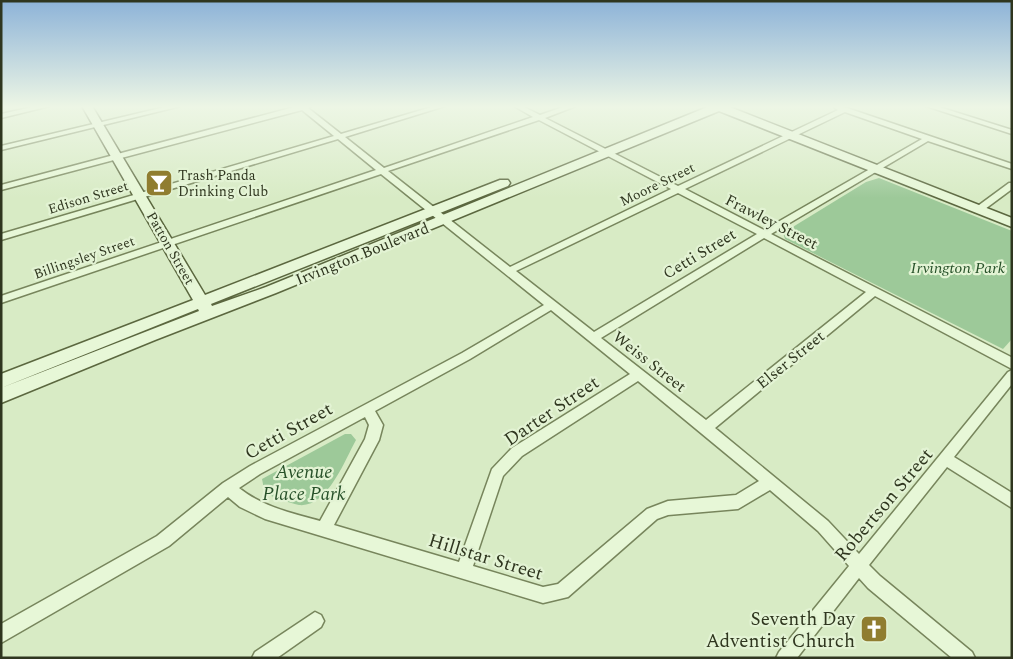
<svg xmlns="http://www.w3.org/2000/svg" width="1013" height="659" font-family="Spectral,serif">
  <style>
    .green { fill: #9dc999 }
    .lines { fill: none; stroke-linecap: round; stroke-linejoin: round }
    .street-casing { stroke: #77855c; stroke-width: 3 }
    .secondary-casing { stroke: #5b673f; stroke-width: 3 }
    .street { fill: #e7f7d7; fill-rule: evenodd }
    .secondary { fill: #e7f7d7; fill-rule: evenodd }
    .labels { text-anchor: middle; stroke-width: 4.5; stroke-linejoin: round; paint-order: stroke }
    .far-poi-label { font-size: 14px; fill: #2f361f; stroke: #e3f3d4; text-anchor: start }
    .far-street-label { font-size: 14px; fill: #2f361f; stroke: #e3f3d4 }
    .street-label { font-size: 16px; fill: #2f361f; stroke: #e3f3d4 }
    .park-label { font-size: 16px; font-style: italic; fill: #275129; stroke: #e3f3d4 }
    .near-street-label { font-size: 19px; fill: #2f361f; stroke: #e3f3d4 }
    .near-park-label { font-size: 19px; font-style: italic; fill: #275129; stroke: #e3f3d4 }
    .near-poi-label { font-size: 19px; fill: #2f361f; stroke: #e3f3d4; text-anchor: end }
  </style>
  <rect width="100%" height="100%" fill="#d8ebc5"/>
  <g class="green">
    <path d="M879,178L1012,231V339L1003,349L785,239L783,233L866,182Z"/>
    <path d="M345,434H351L356,440C345,460 327,508 299,505C288,503 276,497 265,494L262,479Z"/>
  </g>
  <g class="lines">
    <g class="street-casing">
      <g id="street">
        <path d="M37,106H50L1,118V114Z"/>
        <path d="M169,106H181L1,150V146Z"/>
        <path d="M298,106H312L308,108L341,134L435,106H445L345,137L384,168L533,117L514,106H522L540,115L566,106H576L545,118L678,186L838,110L835,108L834,106L847,108L1012,164V169L928,141L771,234L1011,357L1012,369L875,296L715,428L828,521L859,554L1008,372L1012,370V384L954,457L1012,493V508L947,467L869,565L880,576L972,652L975,658H952L868,588L859,578L797,658H776L779,652L849,566L818,531L770,490L738,509L668,515L657,519L568,597L543,603L265,519L240,507L228,497L169,546L1,643V624L157,536L223,483L250,466L462,353L544,305L381,174L1,303V296L376,170L338,139L1,240V234L334,136L302,110L1,190V185ZM845,112L922,139L764,230L685,189ZM539,120L671,189L510,267L388,171ZM678,193L757,234L594,332L516,271ZM764,238L866,292L706,420L601,338ZM551,310L630,374L512,448L492,469L459,562L334,525L379,440L383,425L375,411L470,359ZM638,381L759,481L736,495L668,501L647,509L558,584L543,587L473,566L503,476L522,456ZM365,417L369,425L365,439L320,521C292,513 263,507 239,488L260,474Z"/>
        <path d="M926,106H936L1012,130V134Z"/>
        <path d="M1009,183H1012V189L981,212H975V208Z"/>
        <path d="M315,612L321,615L324,621L321,627L277,658H252L255,652Z"/>
      </g>
    </g>
    <g class="secondary-casing">
      <path id="secondary" d="M82,106H92L205,295L500,180H508L510,183L508,186L211,304L212,306L266,287L710,106H727L1012,218V227L719,111L276,293L155,340L1,403V388L199,311L198,309L1,388V374L193,300Z"/>
    </g>
    <use href="#street" class="street"/>
    <use href="#secondary" class="secondary"/>
  </g>
  <linearGradient id="sky" x2="0" y2="1"><stop stop-color="#8db3d8"/><stop offset="0.54" stop-color="#edf6e5"/><stop offset="1" stop-color="#edf6e5" stop-opacity="0"/></linearGradient>
  <rect width="1013" height="198" fill="url(#sky)"/>
  <defs>
    <g id="bar-square" transform="scale(1.4375)"><rect x="-9" y="-9" width="18" height="18" rx="4" fill="#907d30" stroke="#e3f3d4"/><path d="M-6-5H6L.8 .8V4.5H3.5V6h-7V4.5H-.8V.8Z" fill="#fff"/></g>
    <g id="church-square" transform="scale(1.4375)"><rect x="-9" y="-9" width="18" height="18" rx="4" fill="#907d30" stroke="#e3f3d4"/><path d="M-1.2-6h2.4v3.5h3.3v2.4h-3.3V6h-2.4V-.1h-3.3v-2.4h3.3Z" fill="#fff"/></g>
  </defs>
  <g fill-rule="evenodd">
    <use href="#bar-square" x="159" y="183"/>
    <use href="#church-square" x="874" y="629"/>
  </g>
  <g class="labels">
    <g class="far-poi-label">
      <text x="178" y="180">Trash Panda<tspan x="178" dy="16">Drinking Club</tspan></text>
    </g>
    <g class="far-street-label">
      <text transform="translate(657 184) rotate(-26)" y="5">Moore Street</text>
      <text transform="translate(88 197) rotate(-17)" y="5">Edison Street</text>
      <text transform="translate(171 248) rotate(60)" y="5">Patton Street</text>
      <text transform="translate(84 257) rotate(-19)" y="5">Billingsley Street</text>
    </g>
    <g class="street-label">
      <text transform="translate(772 221) rotate(27)" y="6">Frawley Street</text>
      <text transform="translate(362 253) rotate(-22)" y="6">Irvington Boulevard</text>
      <text transform="translate(699 253) rotate(-31)" y="6">Cetti Street</text>
      <text transform="translate(790 359) rotate(-39)" y="6">Elser Street</text>
      <text transform="translate(650 361) rotate(38)" y="6">Weiss Street</text>
    </g>
    <g class="park-label">
      <text x="958" y="273">Irvington Park</text>
    </g>
    <g class="near-street-label">
      <text transform="translate(551 410) rotate(-34)" y="7">Darter Street</text>
      <text transform="translate(288 430) rotate(-29)" y="7">Cetti Street</text>
      <text transform="translate(883 504) rotate(-50)" y="7">Robertson Street</text>
      <text transform="translate(486 556) rotate(17)" y="7">Hillstar Street</text>
    </g>
    <g class="near-park-label">
      <text x="304" y="478">Avenue<tspan x="304" dy="22">Place Park</tspan></text>
    </g>
    <g class="near-poi-label">
      <text x="855" y="625">Seventh Day<tspan x="855" dy="22">Adventist Church</tspan></text>
    </g>
  </g>
  <rect width="1013" height="659" fill="none" stroke="#2f361f" stroke-width="5"/>
</svg>
